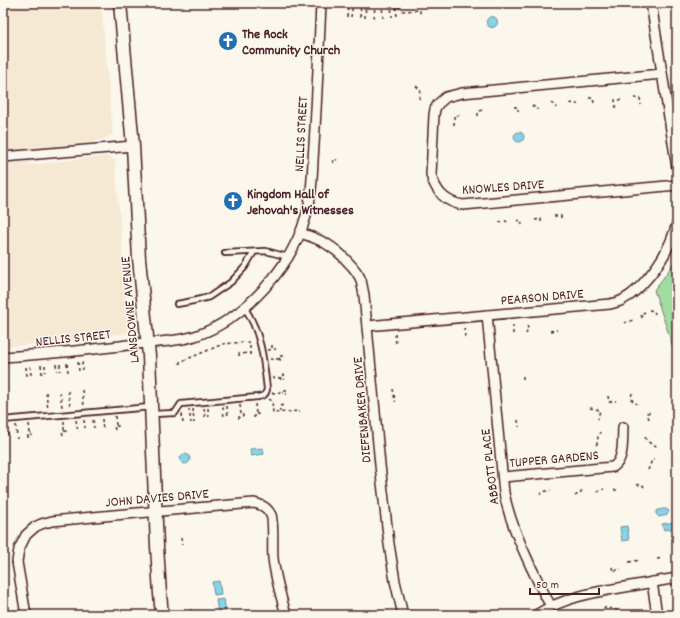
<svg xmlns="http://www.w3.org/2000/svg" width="680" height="618" font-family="Dekko,sans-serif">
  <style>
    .built { fill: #f6e9d4 }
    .green { fill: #a1dda3; stroke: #767e67 }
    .water { fill: #87d4e7; stroke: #6f8c9c }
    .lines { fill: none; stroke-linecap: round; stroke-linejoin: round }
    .service-casing { stroke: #4a1f2b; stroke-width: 8 }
    .minor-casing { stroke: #4a1f2b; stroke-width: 12 }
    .secondary-casing { stroke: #4a1f2b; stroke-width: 15 }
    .path { stroke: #4a1f2b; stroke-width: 1.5; stroke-dasharray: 3 3; stroke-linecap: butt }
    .service { stroke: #fbf7ec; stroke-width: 4.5 }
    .minor { stroke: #fbf7ec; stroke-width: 9 }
    .secondary { stroke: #fbf7ec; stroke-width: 12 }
    .labels { text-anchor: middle; stroke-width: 3; stroke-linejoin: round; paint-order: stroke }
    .poi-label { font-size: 14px; font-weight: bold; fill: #4a1f2b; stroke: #fbf7ec; text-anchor: start }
    .street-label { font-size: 14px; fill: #4a1f2b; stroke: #fbf7ec }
  </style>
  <rect width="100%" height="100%" fill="#fbf7ec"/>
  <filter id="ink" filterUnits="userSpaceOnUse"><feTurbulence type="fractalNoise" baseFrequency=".025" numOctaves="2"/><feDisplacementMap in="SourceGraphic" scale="8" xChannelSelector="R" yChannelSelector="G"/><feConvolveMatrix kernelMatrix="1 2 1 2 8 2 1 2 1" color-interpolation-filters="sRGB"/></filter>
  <g filter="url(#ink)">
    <path class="built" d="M3,3H101L113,134L109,137L102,140L97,141L22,166L102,156L110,157L115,160L129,333L35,344L3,347Z"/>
    <path class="green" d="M677,258V359L654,290L667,273Z"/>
    <g class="water">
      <circle cx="492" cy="22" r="5.5"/>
      <circle cx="519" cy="137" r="5"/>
      <path d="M263,448L264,454L251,456L250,449Z"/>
      <circle cx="185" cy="459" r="5"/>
      <path d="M666,509L668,510L669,511L667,515L659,517L656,514C656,509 662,509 666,509Z"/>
      <path d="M675,522L676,528L664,530L662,524Z"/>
      <path d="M627,526L629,540L622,541L620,527Z"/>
      <path d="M219,581L221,594L214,595L212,582Z"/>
      <path d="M224,599L226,612L218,613L216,600Z"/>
    </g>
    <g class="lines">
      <g class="service-casing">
        <g id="service">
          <path d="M225,253L266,251L288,257"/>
          <path d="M177,304L193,301L209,297L231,282L245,267L254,252"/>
          <path d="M153,414L175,413L181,404L258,397C263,396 266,395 267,389C264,361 261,331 244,307"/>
          <path d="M3,420L151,407"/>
        </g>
      </g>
      <g class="minor-casing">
        <g id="minor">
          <path d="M651,3L677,168"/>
          <path d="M662,74L462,93L446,97L438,104L435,109L434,115L431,175C436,192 445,202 463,205L677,185"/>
          <path d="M3,157L133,146"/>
          <path d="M300,233C320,239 334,246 348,262C353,267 358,273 361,280C362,285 363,290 364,295L380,465L389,544L395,581L403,615"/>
          <path d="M487,315L504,493C509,518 519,541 530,565C537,579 543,593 551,606"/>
          <path d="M367,326L610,304C615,303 620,302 624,299C640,291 661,263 668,247C672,240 674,232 677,224"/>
          <path d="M3,357C47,354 91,350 135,344C155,342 176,342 195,336C245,319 292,267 306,216C313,193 312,169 314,145C317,97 319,50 321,3"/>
          <path d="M503,477L613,467C625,459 622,440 623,427"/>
          <path d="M652,582L657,615"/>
          <path d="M26,615L17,562L19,549L26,535L35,527L41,524L52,521L114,515L254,503C262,505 267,507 271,515C274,521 272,549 273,558C275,577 281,596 286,615"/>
          <path d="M536,615C562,598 594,592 625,587C642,584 660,581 677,578"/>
        </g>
      </g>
      <g class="secondary-casing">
        <path id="secondary" d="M120,3L133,146L139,259L149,356L157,546L160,594L162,615"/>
      </g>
      <g class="path">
        <path d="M382,3L383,18"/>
        <path d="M391,3L392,17"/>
        <path d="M393,3L403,11L420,10V14"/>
        <path d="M396,7L397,17"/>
        <path d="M347,17L348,3"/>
        <path d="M351,17L353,3"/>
        <path d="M360,17L361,3"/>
        <path d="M365,18L366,3"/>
        <path d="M374,18L375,3"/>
        <path d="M416,86C421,90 422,92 419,99"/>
        <path d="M589,98H593L594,103"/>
        <path d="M634,98H640L641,105"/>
        <path d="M551,103L555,105L556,108"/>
        <path d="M570,103L577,104V105"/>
        <path d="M532,106L537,108V110"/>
        <path d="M514,107H518V111"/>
        <path d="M616,108L615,100H621"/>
        <path d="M478,116V112L482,110"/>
        <path d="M454,125V116L461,115"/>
        <path d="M333,163L334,159L337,160"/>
        <path d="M554,216H561V218"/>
        <path d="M535,220L541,219V222"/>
        <path d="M517,221L521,220L522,225"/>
        <path d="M499,222L506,221L507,222"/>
        <path d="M649,310L654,311L655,314"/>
        <path d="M642,318L641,314L645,312"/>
        <path d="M624,323L633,320"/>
        <path d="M513,325V335"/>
        <path d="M464,328L465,337"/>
        <path d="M550,331L557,330"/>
        <path d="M395,334L396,344"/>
        <path d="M526,334L528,330L527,323"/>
        <path d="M272,345V350"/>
        <path d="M268,350L276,349"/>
        <path d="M239,356V354L250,353"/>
        <path d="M283,356H279L280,360H284"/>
        <path d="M270,359H280"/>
        <path d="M78,362L79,371"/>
        <path d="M82,362L83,370"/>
        <path d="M67,363L68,372"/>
        <path d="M56,364L57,371"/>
        <path d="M60,364V371"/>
        <path d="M180,364V362L223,344L248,342L250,347V355"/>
        <path d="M41,365L42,374"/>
        <path d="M45,365V372"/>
        <path d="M30,366L31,375"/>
        <path d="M26,367L27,376"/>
        <path d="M285,375L280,376L281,380L285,379"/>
        <path d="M523,376V380"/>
        <path d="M272,378H281"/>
        <path d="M393,389L395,401H396"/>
        <path d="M82,390L84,406"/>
        <path d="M287,390H282L283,394H287"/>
        <path d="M68,391L70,407"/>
        <path d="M46,392L48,410"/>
        <path d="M60,392L62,407"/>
        <path d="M272,393L282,392"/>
        <path d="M632,393L631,399L637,404"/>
        <path d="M608,396L609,402L616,401"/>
        <path d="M269,399L272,401L273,413L299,411V413"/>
        <path d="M255,404L256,414"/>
        <path d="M240,405L241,415"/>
        <path d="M227,406L228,418"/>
        <path d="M223,407L224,419"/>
        <path d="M204,408L205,420"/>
        <path d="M208,408L209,420"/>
        <path d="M590,408L600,410L598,419"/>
        <path d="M189,409L191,423"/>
        <path d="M193,409L194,423"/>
        <path d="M280,412V406L284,405"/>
        <path d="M182,414L183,424"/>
        <path d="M115,416L116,426"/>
        <path d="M254,418V414H258V417"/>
        <path d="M102,419L103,431"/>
        <path d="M239,419V416L243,415V419"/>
        <path d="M649,419L647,413L651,412"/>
        <path d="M76,420L78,432"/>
        <path d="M84,420L85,428"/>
        <path d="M93,420L94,428"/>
        <path d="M518,420L519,427"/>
        <path d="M64,421V431"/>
        <path d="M29,424L30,434"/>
        <path d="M16,425L17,439"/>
        <path d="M8,427V435"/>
        <path d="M115,430L114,426H118V429"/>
        <path d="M63,435L62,431H66V434"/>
        <path d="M645,437C648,443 653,446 659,446"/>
        <path d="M28,438V434H31L32,437"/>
        <path d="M596,445L597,444L598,437L600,432"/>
        <path d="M648,470L652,460H654"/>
        <path d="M637,485L642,484L644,487"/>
        <path d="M614,490H618"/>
        <path d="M597,492L604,489"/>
        <path d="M540,495L543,492L551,490"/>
        <path d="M575,496L581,492L582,489"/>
        <path d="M181,538L182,545"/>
        <path d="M675,555H677"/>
        <path d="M657,559L662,558"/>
        <path d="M629,562L641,560"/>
        <path d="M612,567L613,571L621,569"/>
        <path d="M187,615L188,611L192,610"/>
        <path d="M605,615L604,608C610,607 614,611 619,610V611"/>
      </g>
      <use href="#service" class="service"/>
      <use href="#minor" class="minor"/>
      <use href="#secondary" class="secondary"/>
    </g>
  </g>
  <defs>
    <g id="church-disc" transform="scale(1)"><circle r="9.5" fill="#1f6fb2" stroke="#fbf7ec"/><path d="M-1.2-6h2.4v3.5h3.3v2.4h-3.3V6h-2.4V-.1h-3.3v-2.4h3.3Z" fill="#fff"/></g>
  </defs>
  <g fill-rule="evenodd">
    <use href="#church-disc" x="228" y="41"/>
    <use href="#church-disc" x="233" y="201"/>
  </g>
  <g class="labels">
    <g class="poi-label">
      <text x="242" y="38">The Rock<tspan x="242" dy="16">Community Church</tspan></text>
      <text x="247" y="198">Kingdom Hall of<tspan x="247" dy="16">Jehovah's Witnesses</tspan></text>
    </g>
    <g class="street-label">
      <text transform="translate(300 134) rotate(-87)" y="5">NELLIS STREET</text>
      <text transform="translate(503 186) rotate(-4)" y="5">KNOWLES DRIVE</text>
      <text transform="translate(542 296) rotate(-5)" y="5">PEARSON DRIVE</text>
      <text transform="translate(129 310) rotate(-95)" y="5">LANSDOWNE AVENUE</text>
      <text transform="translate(73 337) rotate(-6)" y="5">NELLIS STREET</text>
      <text transform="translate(361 410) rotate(-95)" y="5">DIEFENBAKER DRIVE</text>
      <text transform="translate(554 458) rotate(-5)" y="5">TUPPER GARDENS</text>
      <text transform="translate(489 467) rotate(-97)" y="5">ABBOTT PLACE</text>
      <text transform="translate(157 497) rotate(-5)" y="5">JOHN DAVIES DRIVE</text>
    </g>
  </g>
  <rect width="680" height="618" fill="none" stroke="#fbf7ec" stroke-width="16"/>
  <rect x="8" y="8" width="664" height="602" fill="none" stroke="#4a1f2b" stroke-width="1.5" filter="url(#ink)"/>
  <path d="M530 588v6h69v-6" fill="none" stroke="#4a1f2b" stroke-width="2"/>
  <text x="536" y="588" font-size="12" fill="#4a1f2b" stroke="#fbf7ec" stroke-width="3" paint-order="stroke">50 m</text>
</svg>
